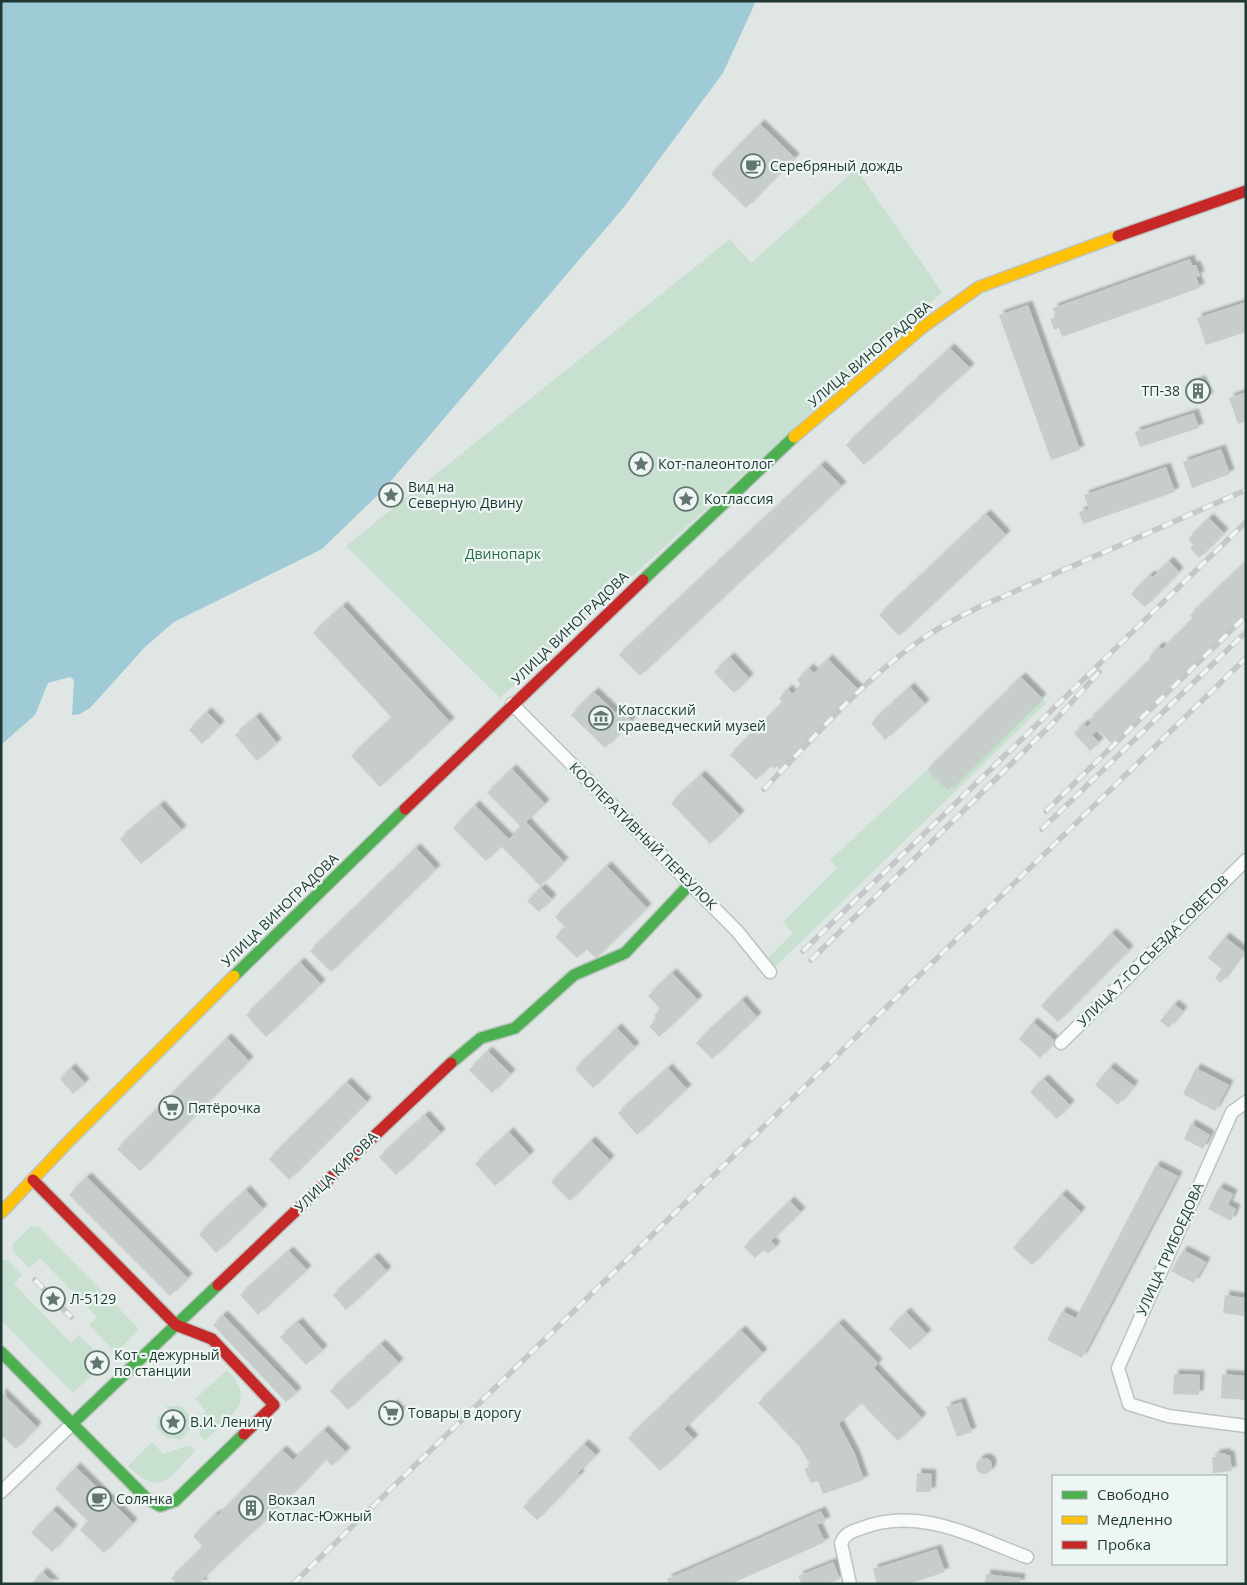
<svg xmlns="http://www.w3.org/2000/svg" width="1247" height="1585" font-family="'Open Sans',sans-serif">
  <style>
    .green { fill: #c8e0d0 }
    .water { fill: #9fcbd6 }
    .building { fill: #c7cdcb; filter: url(#shadow) }
    .lines { fill: none; stroke-linecap: round; stroke-linejoin: round }
    .street-casing { stroke: #bdc3c0; stroke-width: 15 }
    .fast-casing { stroke: #bcc4c1; stroke-width: 14 }
    .slow-casing { stroke: #bcc4c1; stroke-width: 14 }
    .jam-casing { stroke: #bcc4c1; stroke-width: 14 }
    .street { stroke: #fafbfb; stroke-width: 12 }
    .fast { stroke: #4caf50; stroke-width: 11 }
    .slow { stroke: #ffc107; stroke-width: 11 }
    .jam { stroke: #c62828; stroke-width: 11 }
    .rail-casing { stroke: #c5c8c8; stroke-width: 5.5 }
    .rail { stroke: #edf6f2; stroke-width: 4; stroke-dasharray: 11; stroke-linecap: butt }
    .labels { text-anchor: middle; stroke-width: 4.5; stroke-linejoin: round; paint-order: stroke }
    .poi-label { font-size: 14px; fill: #1f3833; stroke: #edf6f2; text-anchor: start }
    .street-label { font-size: 14px; fill: #1f3833; stroke: #edf6f2 }
    .park-label { font-size: 14px; fill: #296f47; stroke: #edf6f2 }
  </style>
  <defs>
    <filter id="shadow"><feDropShadow dx="4.5" dy="-4.5" stdDeviation="1" flood-color="#0004"/></filter>
  </defs>
  <rect width="100%" height="100%" fill="#e0e6e3"/>
  <g class="green">
    <path d="M856,169L942,292L500,698L346,546L730,239L751,263Z"/>
    <path d="M1042,698L1046,703L775,967L767,959L793,933L783,922L837,868L830,860L927,770L948,791Z"/>
    <path d="M34,1226L39,1227L139,1329L116,1353L89,1325L97,1317L40,1258L29,1268L13,1251V1244L30,1227Z"/>
    <path d="M1,1259L7,1260L22,1275L14,1284L71,1343L79,1335L106,1362L73,1393L1,1320Z"/>
    <path d="M227,1370C258,1402 230,1417 205,1440L199,1434L205,1410L195,1399Z"/>
    <path d="M166,1406H181L191,1416V1428L181,1439L167,1438L157,1428L158,1416L168,1422L173,1417Z"/>
    <path d="M152,1442L163,1454L190,1445L195,1451C169,1477 162,1499 128,1466Z"/>
  </g>
  <path class="water" d="M1,1H756L723,73L624,207L384,489L322,549L174,622L145,647L90,708L80,714L72,715L74,680L70,677L48,683L35,715L1,745Z"/>
  <g class="building">
    <path d="M760,124L795,158L746,208L711,174Z"/>
    <path d="M1190,259L1192,266L1196,265L1200,276L1196,277L1200,288L1062,337L1059,328L1054,330L1050,319L1056,317L1053,308Z"/>
    <path d="M1246,302V332L1206,345L1197,318Z"/>
    <path d="M1028,305L1080,450L1051,460L999,315Z"/>
    <path d="M950,348L970,368L864,465L846,445Z"/>
    <path d="M1201,380L1209,397L1195,403L1187,385Z"/>
    <path d="M1246,392V421L1238,424L1229,398Z"/>
    <path d="M1194,413L1199,428L1140,447L1135,432Z"/>
    <path d="M1221,449L1230,474L1192,488L1183,462Z"/>
    <path d="M821,465L842,486L640,676L619,655Z"/>
    <path d="M1166,467L1175,492L1083,524L1079,512L1089,509L1084,495Z"/>
    <path d="M986,514L1006,535L899,636L879,615Z"/>
    <path d="M1209,518L1224,533L1199,558L1190,548L1193,545L1188,539Z"/>
    <path d="M1169,561L1179,572L1145,607L1131,594L1150,575L1153,577Z"/>
    <path d="M1246,561V613L1111,743L1098,730L1092,735L1099,742L1090,751L1074,733L1084,724L1087,727L1091,723L1089,720L1151,659L1149,657L1159,646L1162,649L1193,619L1190,615Z"/>
    <path d="M343,606L450,722L380,787L351,756L392,718L313,633Z"/>
    <path d="M730,657L749,678L734,693L714,672Z"/>
    <path d="M828,659L859,690L780,769L777,766L774,769L771,765L756,780L730,755L783,702L779,698L788,689L792,694L801,685L797,680L809,668L814,673Z"/>
    <path d="M1021,677L1042,698L948,791L927,770Z"/>
    <path d="M910,687L925,704L885,740L871,723Z"/>
    <path d="M594,692L616,713L619,709L632,721L605,748L571,715Z"/>
    <path d="M207,712L220,725L202,744L189,730Z"/>
    <path d="M256,717L277,743L257,761L235,735Z"/>
    <path d="M512,769L545,804L526,822L564,862L540,886L501,846L486,861L453,828L475,805L509,839L521,827L487,793Z"/>
    <path d="M701,775L740,815L710,844L671,803Z"/>
    <path d="M160,805L182,830L141,864L120,839Z"/>
    <path d="M416,848L436,869L331,972L310,951Z"/>
    <path d="M607,866L647,908L596,958L586,949L577,958L555,937L565,927L555,917Z"/>
    <path d="M541,888L552,899L539,912L527,901Z"/>
    <path d="M1112,933L1129,950L1058,1022L1041,1006Z"/>
    <path d="M1225,937L1244,952L1221,983L1215,978L1222,969L1208,958Z"/>
    <path d="M300,962L321,984L266,1037L246,1015Z"/>
    <path d="M672,973L698,1000L659,1037L649,1026L657,1019L654,1016L660,1009L648,996Z"/>
    <path d="M742,1000L757,1017L712,1059L696,1043Z"/>
    <path d="M1174,1004L1183,1011L1169,1028L1160,1021Z"/>
    <path d="M1033,1022L1055,1041L1040,1058L1019,1039Z"/>
    <path d="M617,1028L635,1047L593,1088L575,1069Z"/>
    <path d="M227,1038L249,1061L140,1171L117,1149Z"/>
    <path d="M488,1051L511,1074L492,1093L469,1070Z"/>
    <path d="M1110,1067L1134,1086L1118,1105L1095,1085Z"/>
    <path d="M71,1068L85,1083L73,1094L60,1079Z"/>
    <path d="M668,1068L687,1089L637,1135L618,1113Z"/>
    <path d="M1196,1068L1229,1085L1215,1111L1183,1094Z"/>
    <path d="M1044,1079L1070,1105L1057,1119L1030,1092Z"/>
    <path d="M347,1082L367,1102L289,1180L269,1159Z"/>
    <path d="M425,1115L441,1133L396,1175L379,1157Z"/>
    <path d="M1191,1124L1210,1135L1203,1149L1184,1139Z"/>
    <path d="M509,1132L530,1155L495,1186L475,1164Z"/>
    <path d="M591,1141L610,1160L570,1201L551,1182Z"/>
    <path d="M1156,1165L1178,1176L1082,1358L1047,1340L1062,1311L1076,1318Z"/>
    <path d="M87,1177L188,1278L170,1296L69,1195Z"/>
    <path d="M1219,1187L1233,1194L1228,1205L1236,1209L1231,1221L1208,1209Z"/>
    <path d="M246,1190L263,1209L216,1253L199,1234Z"/>
    <path d="M1062,1194L1081,1212L1032,1265L1013,1248Z"/>
    <path d="M790,1201L801,1212L771,1241L776,1246L768,1254L764,1250L755,1258L744,1247Z"/>
    <path d="M1183,1250L1206,1262L1194,1283L1171,1271Z"/>
    <path d="M289,1251L307,1270L258,1315L240,1295Z"/>
    <path d="M374,1257L387,1271L346,1310L333,1295Z"/>
    <path d="M1225,1295L1246,1298L1244,1316L1223,1313Z"/>
    <path d="M906,1312L927,1334L910,1350L889,1329Z"/>
    <path d="M223,1315L297,1392L286,1402L213,1325Z"/>
    <path d="M298,1322L323,1350L306,1365L280,1337Z"/>
    <path d="M839,1323L878,1363L874,1368L922,1418L898,1441L861,1403L839,1424L855,1454L864,1480L823,1494L818,1481L811,1483L804,1469L811,1466L799,1446L758,1403Z"/>
    <path d="M741,1330L763,1353L684,1429L694,1439L660,1471L628,1438Z"/>
    <path d="M381,1344L399,1363L348,1410L330,1391Z"/>
    <path d="M1174,1374L1200,1375L1199,1395L1173,1394Z"/>
    <path d="M1222,1374L1246,1376V1400L1221,1398Z"/>
    <path d="M1,1392L37,1427L16,1449L1,1435Z"/>
    <path d="M961,1402L972,1432L957,1437L946,1407Z"/>
    <path d="M393,1404L401,1412L389,1423L382,1415Z"/>
    <path d="M324,1430L346,1452L332,1466L326,1459L286,1501L201,1580L204,1584H177L171,1578L203,1547L193,1536L216,1514L217,1516L282,1450L293,1460Z"/>
    <path d="M584,1444L596,1455L578,1473L580,1475L537,1520L523,1507Z"/>
    <path d="M1226,1453V1455H1230L1232,1471L1213,1473L1212,1457H1216L1215,1454Z"/>
    <circle cx="984" cy="1466" r="8"/>
    <path d="M76,1467L133,1523L104,1553L80,1530L88,1521L55,1489Z"/>
    <path d="M917,1473L932,1474L931,1492H916Z"/>
    <path d="M53,1510L73,1529L52,1552L31,1533Z"/>
    <path d="M821,1511L826,1521L817,1525L825,1542L731,1584H669L667,1579Z"/>
    <path d="M937,1549L945,1572L909,1584H877L873,1569Z"/>
    <path d="M833,1562L840,1579L828,1584H802L798,1576Z"/>
    <path d="M43,1572L55,1584H31Z"/>
    <path d="M986,1574L1021,1578L1020,1584H985Z"/>
  </g>
  <g class="lines">
    <g class="street-casing">
      <g id="street">
        <path d="M512,704L737,931L770,972"/>
        <path d="M1061,1043L1246,860"/>
        <path d="M1246,1102L1232,1112L1118,1368L1129,1404L1168,1416L1246,1426"/>
        <path d="M1,1492L72,1424"/>
        <path d="M850,1584L841,1543C845,1533 853,1531 862,1528C919,1506 974,1537 1027,1557"/>
      </g>
    </g>
    <g class="fast-casing">
      <g id="fast">
        <path d="M643,580L794,437"/>
        <path d="M234,976L405,809"/>
        <path d="M451,1063L481,1038L515,1028L574,975L625,953L690,884"/>
        <path d="M1,1352L146,1498L160,1506L175,1501L244,1434"/>
        <path d="M72,1424L218,1285"/>
      </g>
    </g>
    <g class="slow-casing">
      <g id="slow">
        <path d="M794,437L923,327L979,287L1118,236"/>
        <path d="M1,1213L71,1139L234,976"/>
      </g>
    </g>
    <g class="jam-casing">
      <g id="jam">
        <path d="M1118,236L1246,191"/>
        <path d="M405,809L643,580"/>
        <path d="M33,1180L176,1325L212,1339L274,1405L244,1434"/>
        <path d="M218,1285L451,1063"/>
      </g>
    </g>
    <use href="#street" class="street"/>
    <use href="#fast" class="fast"/>
    <use href="#slow" class="slow"/>
    <use href="#jam" class="jam"/>
    <g class="rail-casing">
      <g id="rail">
        <path d="M764,789C814,738 861,682 919,641C938,628 958,617 979,607L1246,490"/>
        <path d="M1046,811L1246,616"/>
        <path d="M1042,829L1246,632"/>
        <path d="M803,951L1246,522"/>
        <path d="M811,960L1053,723L1099,672"/>
        <path d="M35,1280L71,1317"/>
        <path d="M293,1584L1246,658"/>
      </g>
    </g>
    <use href="#rail" class="rail"/>
  </g>
  <defs>
    <g id="cafe-ring" transform="scale(1.25)"><circle r="9.5" fill="#edf6f2" stroke="#637571" stroke-width="1.5"/><path d="M-5.5-4.5H6V0H3Q3 3.5 0 3.5H-2.5Q-5.5 3.5-5.5 0ZM3-3.2v2h1.7v-2ZM-6 4.5H4V6H-6Z" fill="#637571"/></g>
    <g id="building-ring" transform="scale(1.25)"><circle r="9.5" fill="#edf6f2" stroke="#637571" stroke-width="1.5"/><path d="M-4-6H4V6H1V3H-1V6H-4ZM-2.5-4.3h1.7v1.8h-1.7ZM.8-4.3h1.7v1.8H.8ZM-2.5-1h1.7V.8h-1.7ZM.8-1h1.7V.8H.8Z" fill="#637571"/></g>
    <g id="sight-ring" transform="scale(1.25)"><circle r="9.5" fill="#edf6f2" stroke="#637571" stroke-width="1.5"/><path d="M0-6L1.8-2.2L6-1.7L2.9 1.2L3.7 5.4L0 3.3L-3.7 5.4L-2.9 1.2L-6-1.7L-1.8-2.2Z" fill="#637571"/></g>
    <g id="museum-ring" transform="scale(1.25)"><circle r="9.5" fill="#edf6f2" stroke="#637571" stroke-width="1.5"/><path d="M0-6L6-3V-2H-6V-3ZM-5-1h2V3h-2ZM-1-1h2V3h-2ZM3-1h2V3H3ZM-6 4H6V6H-6Z" fill="#637571"/></g>
    <g id="supermarket-ring" transform="scale(1.25)"><circle r="9.5" fill="#edf6f2" stroke="#637571" stroke-width="1.5"/><path d="M-6-5.5h2.5l.6 2H6L4.5 2H-2.5L-4.4-4H-6ZM-1.5 3.2a1.3 1.3 0 1 0 .1 0ZM3 3.2a1.3 1.3 0 1 0 .1 0Z" fill="#637571"/></g>
  </defs>
  <g fill-rule="evenodd">
    <use href="#cafe-ring" x="753" y="166"/>
    <use href="#building-ring" x="1198" y="391"/>
    <use href="#sight-ring" x="641" y="464"/>
    <use href="#sight-ring" x="391" y="495"/>
    <use href="#sight-ring" x="686" y="499"/>
    <use href="#museum-ring" x="601" y="718"/>
    <use href="#supermarket-ring" x="171" y="1108"/>
    <use href="#sight-ring" x="53" y="1299"/>
    <use href="#sight-ring" x="97" y="1363"/>
    <use href="#supermarket-ring" x="391" y="1413"/>
    <use href="#sight-ring" x="173" y="1422"/>
    <use href="#cafe-ring" x="99" y="1499"/>
    <use href="#building-ring" x="251" y="1508"/>
  </g>
  <g class="labels">
    <g class="poi-label">
      <text x="770" y="171">Серебряный дождь</text>
      <text x="1180" y="396" text-anchor="end">ТП-38</text>
      <text x="658" y="469">Кот-палеонтолог</text>
      <text x="408" y="492">Вид на<tspan x="408" dy="16">Северную Двину</tspan></text>
      <text x="704" y="504">Котлассия</text>
      <text x="618" y="715">Котласский<tspan x="618" dy="16">краеведческий музей</tspan></text>
      <text x="188" y="1113">Пятёрочка</text>
      <text x="70" y="1304">Л-5129</text>
      <text x="114" y="1360">Кот - дежурный<tspan x="114" dy="16">по станции</tspan></text>
      <text x="408" y="1418">Товары в дорогу</text>
      <text x="190" y="1427">В.И. Ленину</text>
      <text x="116" y="1504">Солянка</text>
      <text x="268" y="1505">Вокзал<tspan x="268" dy="16">Котлас-Южный</tspan></text>
    </g>
    <g class="street-label">
      <text transform="translate(870 354) rotate(-40)" y="5">УЛИЦА ВИНОГРАДОВА</text>
      <text transform="translate(570 628) rotate(-44)" y="5">УЛИЦА ВИНОГРАДОВА</text>
      <text transform="translate(643 836) rotate(45)" y="5">КООПЕРАТИВНЫЙ ПЕРЕУЛОК</text>
      <text transform="translate(280 910) rotate(-44)" y="5">УЛИЦА ВИНОГРАДОВА</text>
      <text transform="translate(1153 951) rotate(-45)" y="5">УЛИЦА 7-ГО СЪЕЗДА СОВЕТОВ</text>
      <text transform="translate(336 1172) rotate(-44)" y="5">УЛИЦА КИРОВА</text>
      <text transform="translate(1170 1249) rotate(-66)" y="5">УЛИЦА ГРИБОЕДОВА</text>
    </g>
    <g class="park-label">
      <text x="503" y="559">Двинопарк</text>
    </g>
  </g>
  <rect width="1247" height="1585" fill="none" stroke="#1f3833" stroke-width="5"/>
  <rect x="1052" y="1475" width="175" height="90" fill="#edf6f2" stroke="#9baaa6"/>
  <rect x="1062" y="1491" width="25" height="8" fill="#4caf50" stroke="#9baaa6"/>
  <text x="1097" y="1500" font-size="15" fill="#1f3833">Свободно</text>
  <rect x="1062" y="1516" width="25" height="8" fill="#ffc107" stroke="#9baaa6"/>
  <text x="1097" y="1525" font-size="15" fill="#1f3833">Медленно</text>
  <rect x="1062" y="1541" width="25" height="8" fill="#c62828" stroke="#9baaa6"/>
  <text x="1097" y="1550" font-size="15" fill="#1f3833">Пробка</text>
</svg>
